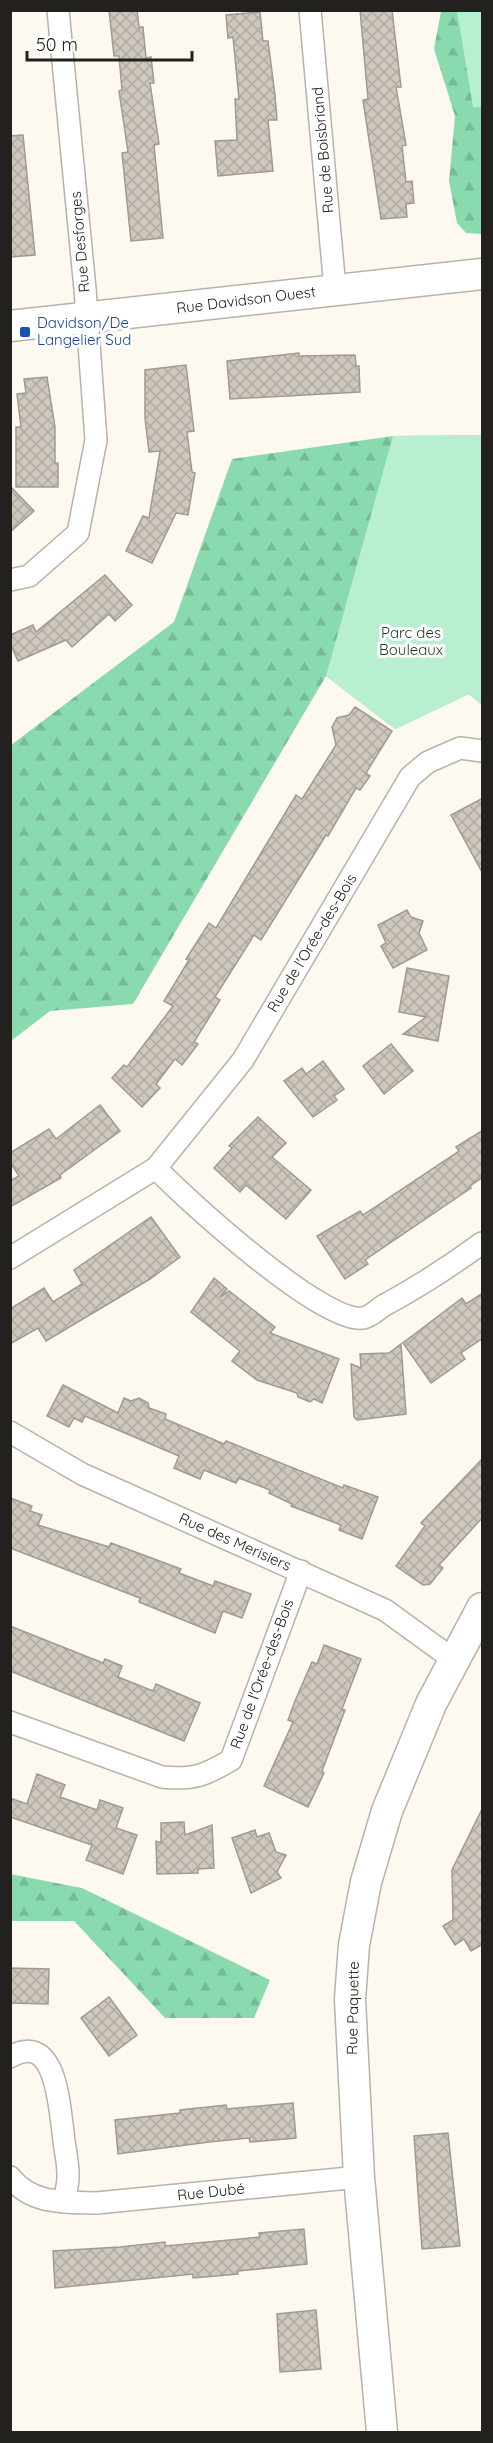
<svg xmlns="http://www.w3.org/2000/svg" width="493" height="2443" font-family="Quicksand,sans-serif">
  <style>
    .forest { fill: url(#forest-firs) }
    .park { fill: #b8efd0 }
    .building { fill: url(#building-cross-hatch); stroke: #a09a90; stroke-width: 1.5 }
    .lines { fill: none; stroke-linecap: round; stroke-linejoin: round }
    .street-casing { stroke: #b8b2a8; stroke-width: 24 }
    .secondary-casing { stroke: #b8b2a8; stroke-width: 33 }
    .street { stroke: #fff; stroke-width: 21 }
    .secondary { stroke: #fff; stroke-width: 30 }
    .transit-dot { fill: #1a4fb4; stroke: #fff; stroke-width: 2 }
    .labels { text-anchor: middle; stroke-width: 6; stroke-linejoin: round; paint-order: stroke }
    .street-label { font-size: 15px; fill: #23211d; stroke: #fff }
    .transit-label { font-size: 15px; fill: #164399; stroke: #fff; text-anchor: start }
    .park-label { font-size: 15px; fill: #193c2a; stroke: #fff }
  </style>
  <defs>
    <pattern id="forest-firs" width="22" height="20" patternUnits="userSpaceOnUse" patternTransform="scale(1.5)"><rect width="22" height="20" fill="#8adaaf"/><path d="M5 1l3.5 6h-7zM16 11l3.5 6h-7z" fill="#77bb96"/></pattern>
    <pattern id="building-cross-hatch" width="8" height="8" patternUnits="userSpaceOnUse" patternTransform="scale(1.5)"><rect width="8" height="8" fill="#cdc7bd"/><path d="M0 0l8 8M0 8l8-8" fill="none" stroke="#b0aba2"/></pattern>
  </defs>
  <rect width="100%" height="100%" fill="#fef9f0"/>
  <g class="forest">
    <path d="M441,11H482V234L466,233L457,223L449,181L455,116L434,49Z"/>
    <path d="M482,435V705L469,694L395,729L326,676L133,1004L50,1011L11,1041V745L174,622L232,459L393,436Z"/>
    <path d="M10,1874L82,1888L270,1980L254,2018H165L74,1921H11Z"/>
  </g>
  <g class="park">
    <path d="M457,11H482V107H473Z"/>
    <path d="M482,435V705L469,694L395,729L326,676L393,436Z"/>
  </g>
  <g class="building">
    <path d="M109,10H137L139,27H143L146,58L151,57L154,83H150L159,144L154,145L163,238L131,241L122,153L128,152L119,91L122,90L119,56H114Z"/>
    <path d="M360,10H392L401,87H396L406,145L402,146L406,182L412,181L414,203L406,204L407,217L381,219L363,100L368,99Z"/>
    <path d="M260,12L263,41H268L275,95L277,120H268L273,171L218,176L215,141L237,140L235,99H239L233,37L228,38L226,15Z"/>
    <path d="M23,135L35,255L10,257V136Z"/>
    <path d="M299,353V356L355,355L356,366H359L360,392L230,399L227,361Z"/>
    <path d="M186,365L194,431L187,432L192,472L195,473L188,515L176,513L152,563L126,551L143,516L149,518L160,451L149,452L145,418V370Z"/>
    <path d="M47,377L55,427V463H58V487H16V427H21L17,394L26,393L24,379Z"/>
    <path d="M10,486L34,511L10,532Z"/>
    <path d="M105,575L132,605L115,621L109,614L72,647L66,640L18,661L10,643V635L33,625L36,632Z"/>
    <path d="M355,707L392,731L366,773L370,776L360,790L356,788L328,836L326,835L261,940L254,935L215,997L220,1000L194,1042L198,1044L182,1065L175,1059L156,1084L160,1088L142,1107L112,1078L124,1065L127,1067L173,1006L164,1001L189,960L186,959L209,923L216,928L296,795L302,799L336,745L332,727L337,718L349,715Z"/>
    <path d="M483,798V874L451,815Z"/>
    <path d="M407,910L411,917L423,921L419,933L427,950L393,968L381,946L386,943L378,925Z"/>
    <path d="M407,968L449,976L438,1041L403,1034L426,1017L399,1012Z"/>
    <path d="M391,1044L413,1071L384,1094L363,1066Z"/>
    <path d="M323,1061L344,1089L334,1096L337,1100L313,1117L284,1081L302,1068L306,1074Z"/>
    <path d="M100,1105L120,1131L60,1175L61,1178L10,1207V1181L19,1176L10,1162V1153L49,1129L56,1139Z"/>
    <path d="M258,1117L286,1143L272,1157L311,1190L286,1219L246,1185L240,1192L214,1168L232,1148L229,1146Z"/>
    <path d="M483,1130V1177L470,1186L471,1188L365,1260L368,1264L345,1279L317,1236L360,1211L363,1215L459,1151L456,1147Z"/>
    <path d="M151,1217L180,1257L150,1279L46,1341L38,1328L10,1344V1309L44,1288L53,1302L82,1284L74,1270Z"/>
    <path d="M214,1278L227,1289L220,1297L229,1291L275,1327L270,1333L339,1359L322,1403L314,1399L310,1402L298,1397L297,1393L257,1380L232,1361L240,1351L191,1312Z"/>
    <path d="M483,1293V1338L461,1353L465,1359L431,1383L403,1343L462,1298L466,1304Z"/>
    <path d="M401,1344L406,1414L357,1420L354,1417L351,1364L361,1368L360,1354L389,1353Z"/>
    <path d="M63,1385L118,1413L124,1398L131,1401L139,1398L148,1403L149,1408L166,1414L165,1419L224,1444L226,1441L343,1488L344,1485L378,1497L362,1539L339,1530L341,1525L291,1506L292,1504L269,1493L270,1490L239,1478L236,1483L204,1470L200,1479L174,1468L179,1456L85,1416L82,1422L74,1418L69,1427L47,1416Z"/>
    <path d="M483,1458V1517L439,1565L443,1568L430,1584L423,1585L396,1566L425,1526L421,1523Z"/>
    <path d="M10,1498L32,1506L30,1511L42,1515L38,1525L109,1547L111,1543L181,1569L179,1573L213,1586L215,1581L251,1594L242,1618L223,1611L215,1633L139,1602L140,1598L10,1548Z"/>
    <path d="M10,1626L103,1663L105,1659L122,1666L118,1677L153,1691L156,1684L200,1703L184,1741L10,1671Z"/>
    <path d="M324,1645L361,1659L342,1709L345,1710L322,1771L324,1773L308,1807L264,1786L293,1722L288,1720L295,1701L312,1662L317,1664Z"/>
    <path d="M37,1774L65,1785L60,1797L97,1810L100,1800L123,1808L116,1828L137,1835L123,1874L86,1860L92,1845L10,1817V1798L27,1804Z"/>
    <path d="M483,1807V1944L471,1951L464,1939L455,1945L443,1926L453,1920L452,1870Z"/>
    <path d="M184,1822L185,1835L212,1825L214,1868L198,1869V1873L157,1874L156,1841L161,1843V1823Z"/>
    <path d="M255,1830L257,1837L269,1833L276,1852L286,1855L277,1872L281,1878L251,1893L232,1838Z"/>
    <path d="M10,1968L49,1969L48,2004L10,2003Z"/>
    <path d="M109,1997L137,2035L109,2056L81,2018Z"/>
    <path d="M293,2103L296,2138L250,2142L249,2138L209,2142L118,2154L115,2120L180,2113V2110L226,2105L227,2109Z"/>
    <path d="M448,2133L460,2246L422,2249L414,2136Z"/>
    <path d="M304,2229L307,2264L238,2271V2274L216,2276L193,2278V2274L55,2288L53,2251L120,2247L165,2242V2246L260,2237L259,2233Z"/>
    <path d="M316,2310L321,2369L280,2372L277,2314Z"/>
  </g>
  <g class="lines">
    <g class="street-casing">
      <g id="street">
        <path d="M310,10L335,289"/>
        <path d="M10,580L29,576L78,533L96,440L85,289L58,10"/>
        <path d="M156,1168C185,1199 324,1325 363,1318C370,1317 377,1310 383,1306C420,1286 448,1268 482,1243"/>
        <path d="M10,1258L156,1168L243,1060L410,777L428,762L460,748L482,751"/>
        <path d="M10,1432L82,1474L385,1610L454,1660"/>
        <path d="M10,1722L162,1777C193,1780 204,1776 231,1760L301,1571"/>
        <path d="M10,2057C56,2030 59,2105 63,2132C64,2146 68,2160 68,2174C69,2183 65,2193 64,2202"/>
        <path d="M10,2177C32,2205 65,2202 97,2203L359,2177"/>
      </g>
    </g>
    <g class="secondary-casing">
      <g id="secondary">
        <path d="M10,326L482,274"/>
        <path d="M382,2432L359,2177L350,1999L354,1945L366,1882L387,1811L431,1704L482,1608"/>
      </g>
    </g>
    <use href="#street" class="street"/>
    <use href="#secondary" class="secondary"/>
  </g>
  <rect class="transit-dot" x="19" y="326" width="12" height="12" rx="3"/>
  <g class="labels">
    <g class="street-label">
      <text transform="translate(323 150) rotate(-95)" y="5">Rue de Boisbriand</text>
      <text transform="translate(80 242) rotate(-95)" y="5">Rue Desforges</text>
      <text transform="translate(246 300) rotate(-7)" y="5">Rue Davidson Ouest</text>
      <text transform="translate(312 943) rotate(-59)" y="5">Rue de l'Orée-des-Bois</text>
      <text transform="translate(235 1542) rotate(24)" y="5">Rue des Merisiers</text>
      <text transform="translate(262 1674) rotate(-70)" y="5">Rue de l'Orée-des-Bois</text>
      <text transform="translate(353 2008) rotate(-89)" y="5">Rue Paquette</text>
      <text transform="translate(211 2192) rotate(-6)" y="5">Rue Dubé</text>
    </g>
    <g class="transit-label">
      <text x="37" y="328">Davidson/De<tspan x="37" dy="17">Langelier Sud</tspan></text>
    </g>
    <g class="park-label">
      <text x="411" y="638">Parc des<tspan x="411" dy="17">Bouleaux</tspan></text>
    </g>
  </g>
  <rect width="493" height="2443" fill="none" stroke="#23211d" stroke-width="24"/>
  <path d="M27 51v9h165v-9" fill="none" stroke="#23211d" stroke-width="3"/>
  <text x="36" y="51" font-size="18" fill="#23211d" stroke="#ffffff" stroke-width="4.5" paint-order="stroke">50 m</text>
</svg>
